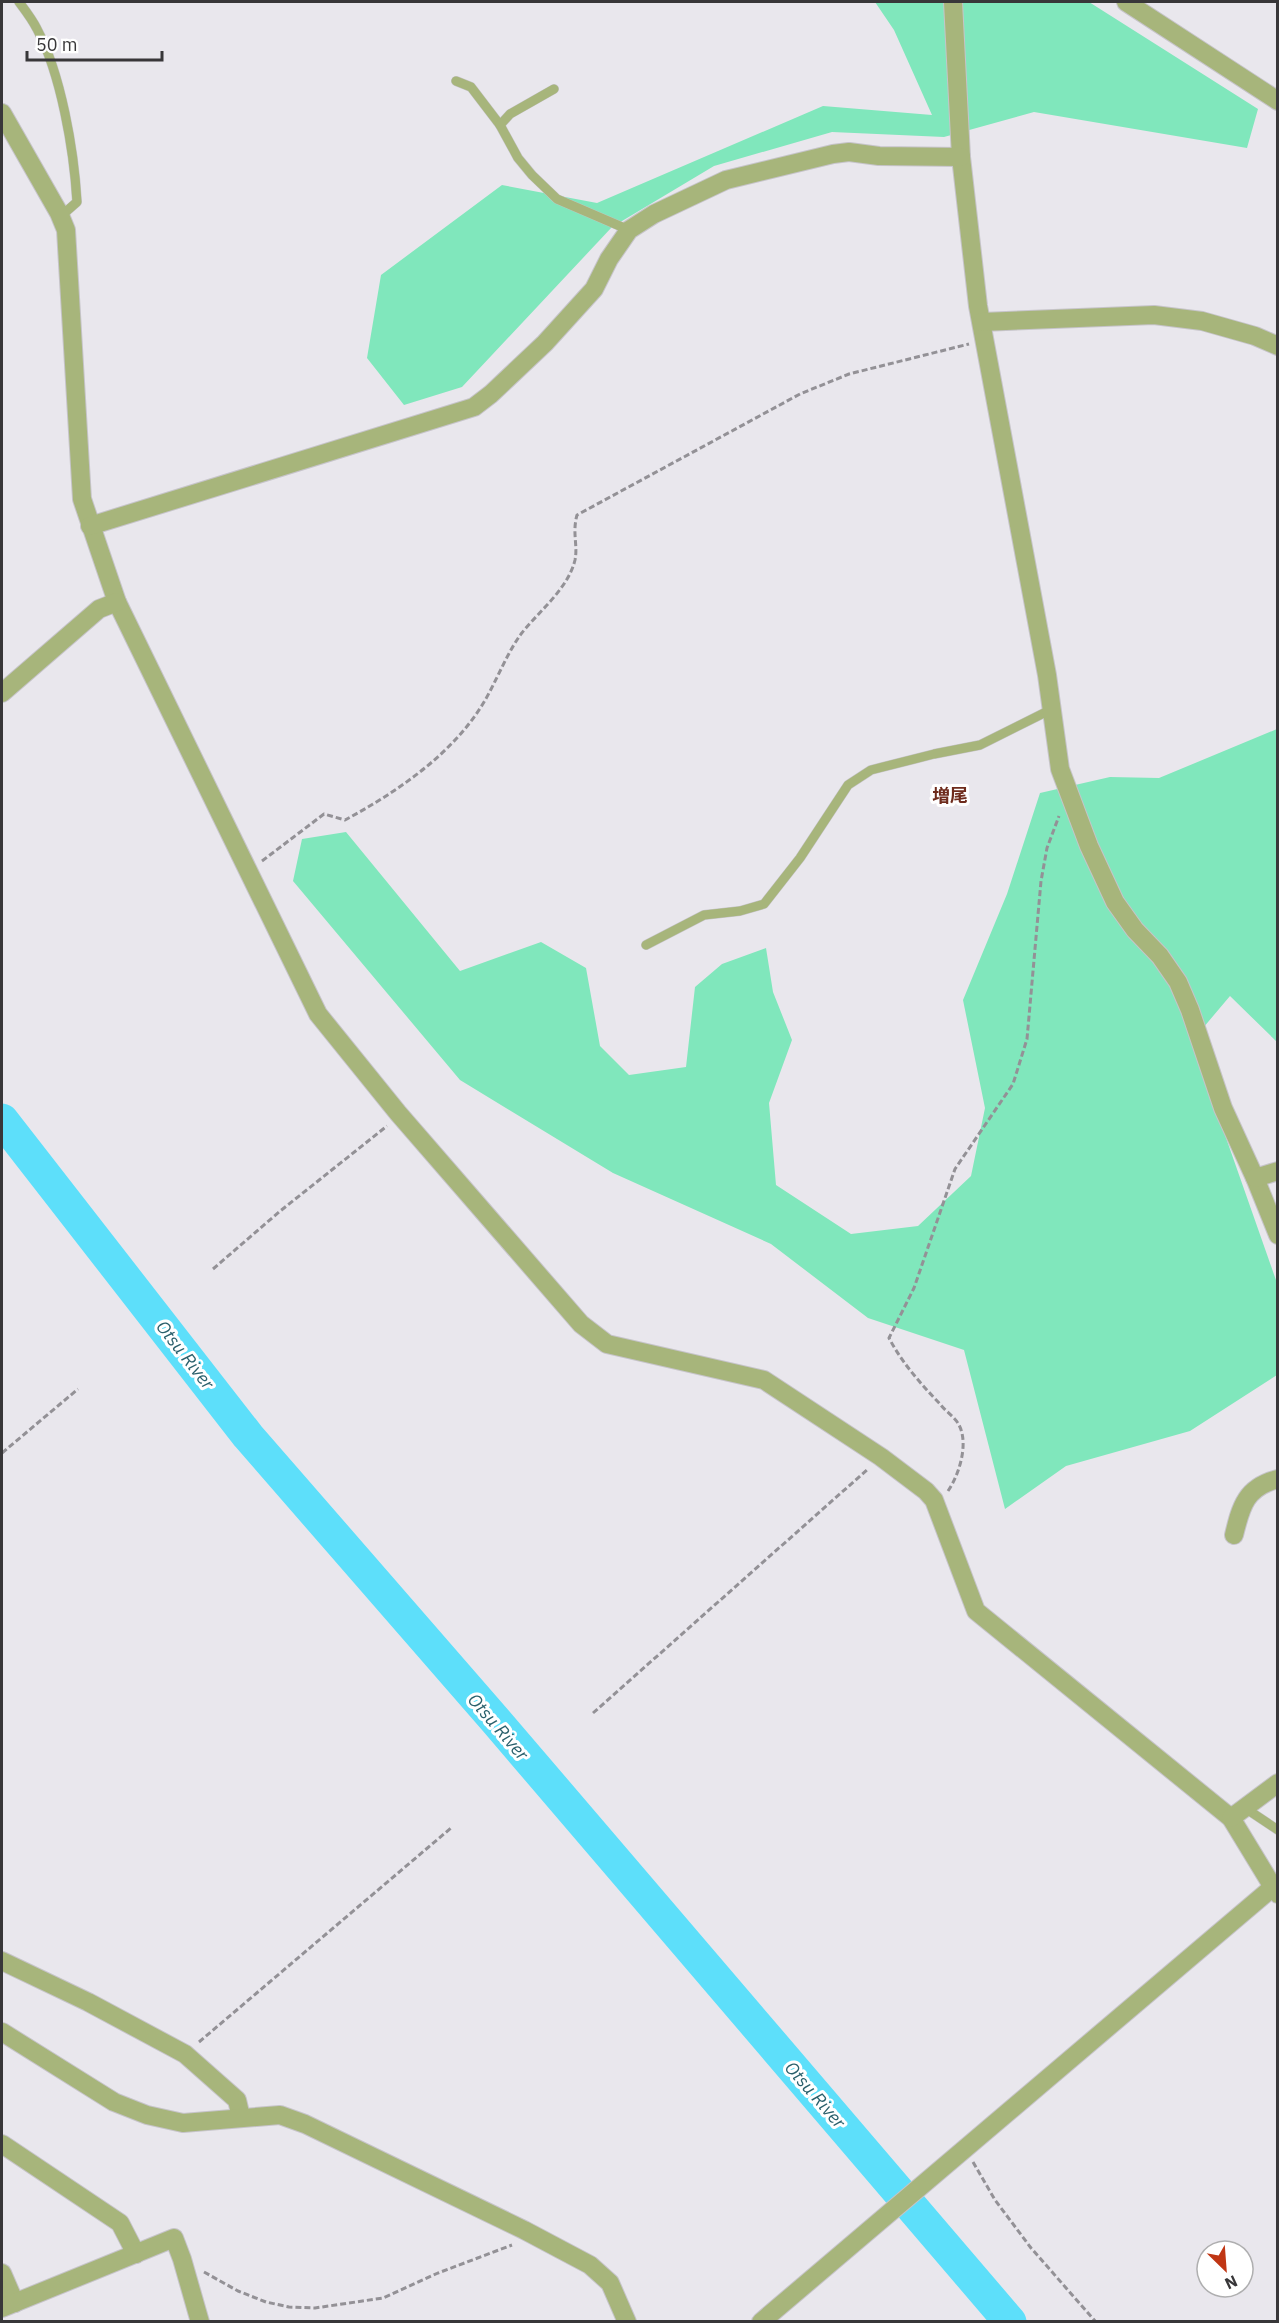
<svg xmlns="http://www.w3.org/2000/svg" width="1279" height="2323" font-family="'IBM Plex Sans','Noto Sans JP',sans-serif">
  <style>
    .green { fill: #80e7bc }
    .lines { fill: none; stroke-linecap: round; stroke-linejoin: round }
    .river { stroke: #5ddffa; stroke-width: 33 }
    .service-casing { stroke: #c6c4c9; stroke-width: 10 }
    .minor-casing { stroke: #c6c4c9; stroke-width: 20 }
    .tertiary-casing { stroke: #c6c4c9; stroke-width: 20 }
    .path { stroke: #939196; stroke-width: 3; stroke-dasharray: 6 3; stroke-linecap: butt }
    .service { stroke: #a7b57b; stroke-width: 9 }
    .minor { stroke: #a7b57b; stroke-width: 18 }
    .tertiary { stroke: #a7b57b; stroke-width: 18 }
    .labels { text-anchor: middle; stroke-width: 6; stroke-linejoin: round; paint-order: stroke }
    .neighbourhood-label { font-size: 18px; font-weight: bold; fill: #6e2b1c; stroke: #fff }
    .water-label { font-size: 18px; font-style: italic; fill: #2a606c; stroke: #fff }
  </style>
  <rect width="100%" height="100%" fill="#e9e7ed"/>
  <g class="green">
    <path d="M875,2H1089L1258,109L1247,148L1034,112L944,137L832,132L714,166L612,227L462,387L404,405L367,358L381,275L502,185L597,203L823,106L932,115L894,30Z"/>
    <path d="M1277,729V1042L1230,996L1192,1041L1277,1283V1375L1190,1431L1066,1466L1005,1509L964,1350L868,1318L771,1244L613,1173L460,1080L293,881L302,839L346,832L460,971L541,942L586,968L600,1046L629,1075L686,1067L695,987L722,964L766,948L773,992L792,1040L769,1103L776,1185L851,1234L918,1226L971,1176L985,1108L963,1000L1007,894L1040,793L1110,777L1159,778Z"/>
  </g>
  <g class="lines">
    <path class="river" d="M2,1120L248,1436L496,1721L1010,2322"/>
    <g class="service-casing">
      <g id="service">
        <path d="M19,2C25,10 32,19 37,29C61,74 74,150 77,202L61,216"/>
        <path d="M456,81L471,87L500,125L518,158L532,175L557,199L629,230"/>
        <path d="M500,125L510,114L554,89"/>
        <path d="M646,945L704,915L740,911L764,904L800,858L848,785L871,770L934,754L980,745L1052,709"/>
        <path d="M1245,1808L1278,1830"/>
      </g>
    </g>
    <g class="minor-casing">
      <g id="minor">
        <path d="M953,2L961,157L978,306L1047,675L1060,769L1089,846L1115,902L1135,930L1160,956L1178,982L1190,1010L1223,1108L1255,1178L1278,1235"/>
        <path d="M2,113L59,213L66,230L82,499L117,602L318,1014L398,1113L581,1324L607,1344L764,1380L881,1457L926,1491L934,1500L976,1611L1231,1818L1273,1887"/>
        <path d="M982,322L1154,315L1202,321L1255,336L1278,346"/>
        <path d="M90,526L474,407L491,394L545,343L594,289L609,259L629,230L654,214L726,180L833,154L849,152L879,156L961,157"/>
        <path d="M2,693L99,609L117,602"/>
        <path d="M1255,1178L1278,1171"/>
        <path d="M1234,1535C1241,1506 1246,1487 1278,1479"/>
        <path d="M1231,1818L1278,1783"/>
        <path d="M2,1961L88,2002L185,2054L237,2100L241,2117"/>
        <path d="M2,2144L120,2223L136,2254"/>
        <path d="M2,2273L15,2303"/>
        <path d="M2,2308L174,2238L182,2259L200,2322"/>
        <path d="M761,2322L1273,1887L1278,1894"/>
      </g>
    </g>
    <g class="tertiary-casing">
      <g id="tertiary">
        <path d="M1126,2L1278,101"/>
        <path d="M2,2032L114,2102L147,2115L183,2123L280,2115L305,2124L524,2230L590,2265L610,2283L627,2322"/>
      </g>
    </g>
    <g class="path">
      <path d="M262,861L324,814L345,820C397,792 453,754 484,702C497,680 506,655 521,634C539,611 568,589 575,560C578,545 572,533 577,515L800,394L849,374L969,344"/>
      <path d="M213,1269L279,1212L387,1126"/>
      <path d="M2,1453L78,1389"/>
      <path d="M948,1491C959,1475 969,1444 959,1425C955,1417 945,1411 940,1404C921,1384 902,1363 889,1338L914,1288L955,1169L1013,1084L1027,1039L1041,881L1047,848L1059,816"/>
      <path d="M593,1713L868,1469"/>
      <path d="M199,2042L451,1828"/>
      <path d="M973,2162L995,2200L1031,2248L1096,2322"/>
      <path d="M204,2272L238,2291L266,2302L289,2307L315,2308L383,2298L438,2273L512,2245"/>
    </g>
    <use href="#service" class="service"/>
    <use href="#minor" class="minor"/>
    <use href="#tertiary" class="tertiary"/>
  </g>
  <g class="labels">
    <g class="neighbourhood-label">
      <text x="950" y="802">増尾</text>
    </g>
    <g class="water-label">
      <text transform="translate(185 1355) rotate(52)" y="6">Otsu River</text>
      <text transform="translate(498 1727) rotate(49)" y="6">Otsu River</text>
      <text transform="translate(815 2095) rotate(49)" y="6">Otsu River</text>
    </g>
  </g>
  <rect width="1279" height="2323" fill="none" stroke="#383739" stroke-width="6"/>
  <g transform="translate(1225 2269) rotate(155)"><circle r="28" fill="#ffffff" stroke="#afafb0" stroke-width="1.5"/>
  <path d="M0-4.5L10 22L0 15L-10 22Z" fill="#c03614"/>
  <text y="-9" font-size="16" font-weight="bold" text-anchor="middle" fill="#383739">N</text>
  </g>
  <path d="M27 51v9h135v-9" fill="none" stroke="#383739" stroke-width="3"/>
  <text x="36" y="51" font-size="18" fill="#383739" stroke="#ffffff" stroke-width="4.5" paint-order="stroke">50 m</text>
</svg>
